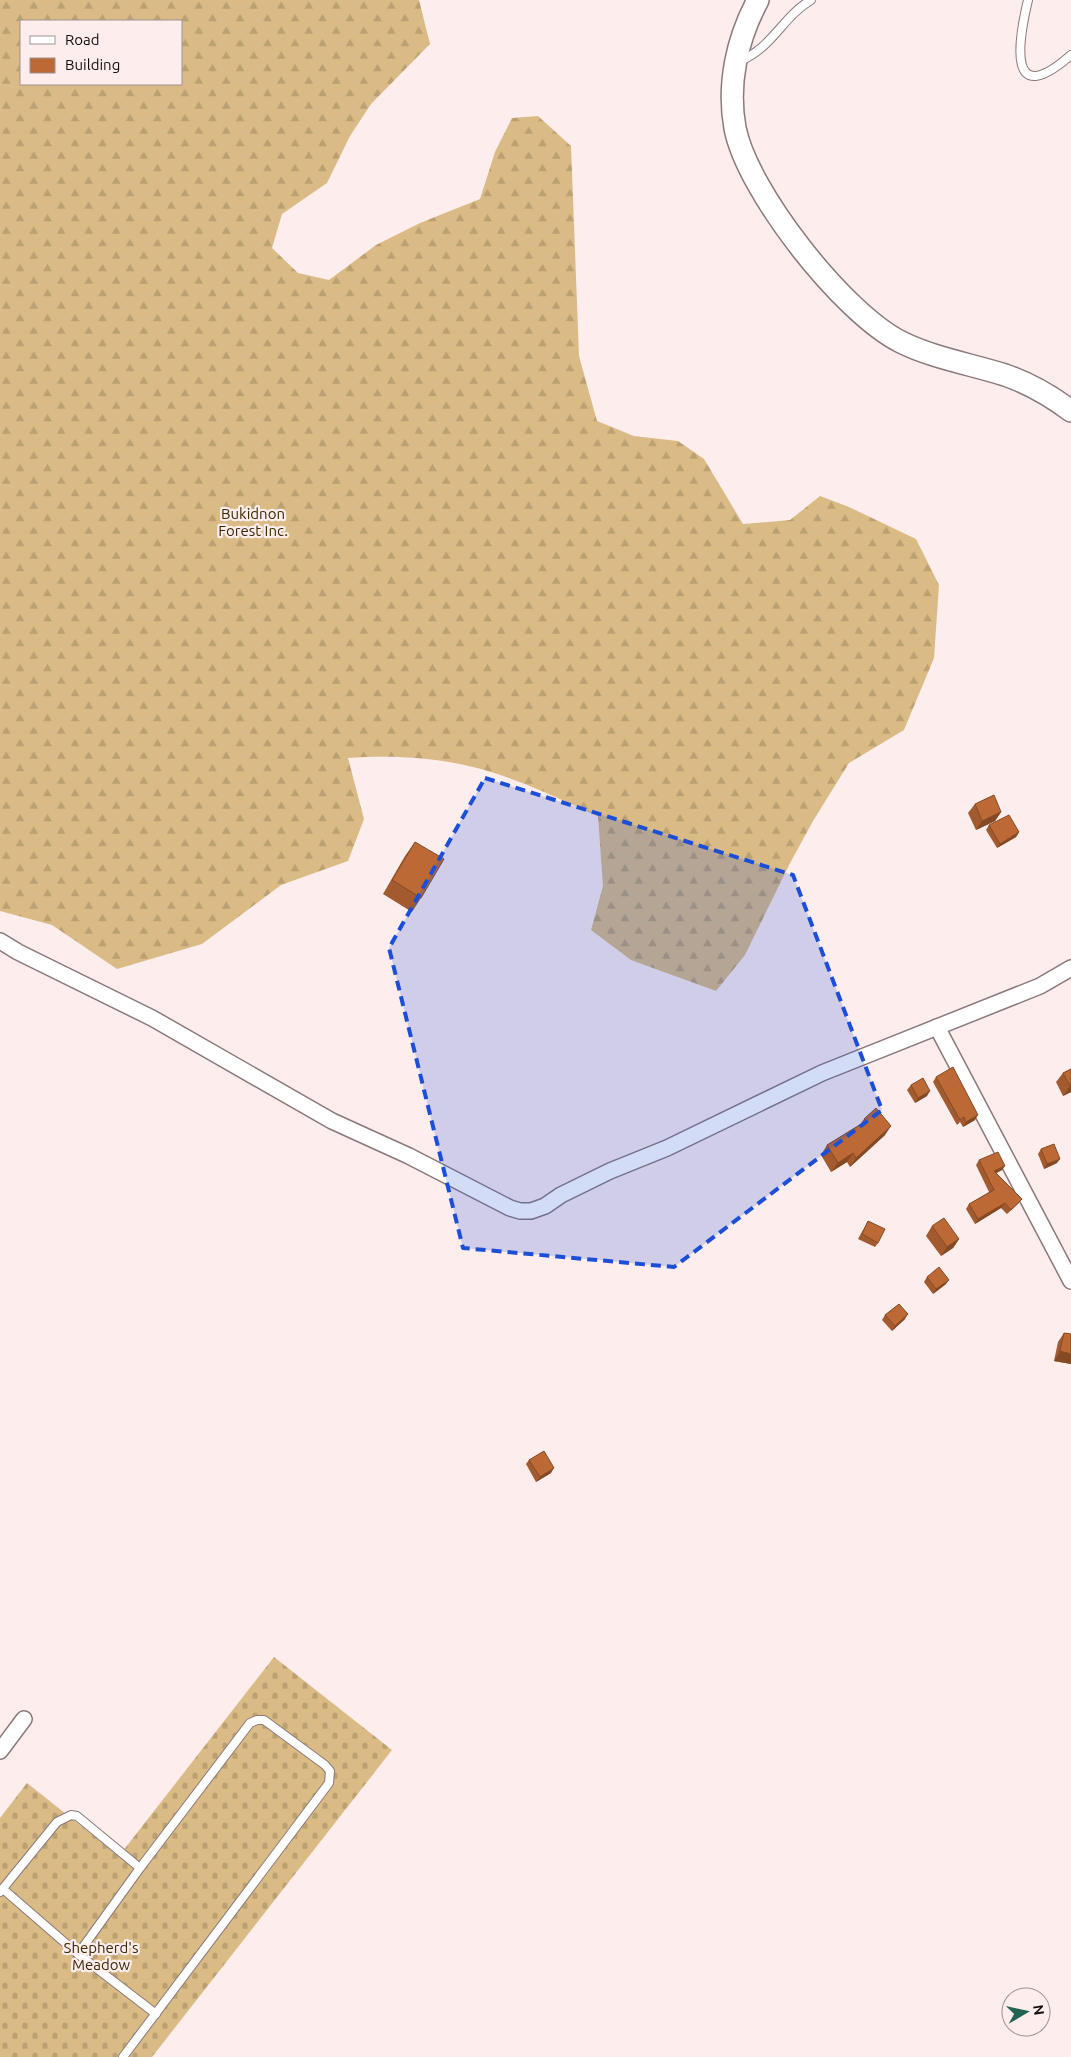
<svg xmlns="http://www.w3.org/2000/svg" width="1071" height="2057" font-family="Ubuntu,sans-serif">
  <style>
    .forest { fill: url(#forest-firs); fill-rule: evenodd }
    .cemetery { fill: url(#cemetery-stones) }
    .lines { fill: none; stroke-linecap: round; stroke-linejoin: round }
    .service-casing { stroke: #8b7979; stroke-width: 10 }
    .minor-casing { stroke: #8b7979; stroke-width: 18 }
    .secondary-casing { stroke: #8b7979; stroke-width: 24 }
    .service { stroke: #fff; stroke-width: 8 }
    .minor { stroke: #fff; stroke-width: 15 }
    .secondary { stroke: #fff; stroke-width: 21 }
    .wall { fill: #a25a2e }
    .shaded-wall { fill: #844a25 }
    .building { fill: #bc6935; stroke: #844a25 }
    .marked { fill: #1d4ed8; fill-opacity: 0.2; stroke: #1d4ed8; stroke-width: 4; stroke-dasharray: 10 6; stroke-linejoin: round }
    .labels { text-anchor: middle; stroke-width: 4.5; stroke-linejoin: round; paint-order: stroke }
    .park-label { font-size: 15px; fill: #3b2700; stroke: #fdeded }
  </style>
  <defs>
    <pattern id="forest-firs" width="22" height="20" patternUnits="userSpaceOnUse" patternTransform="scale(1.25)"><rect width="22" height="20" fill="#dbbb85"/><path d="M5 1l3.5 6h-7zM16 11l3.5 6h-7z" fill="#bba072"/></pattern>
    <pattern id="cemetery-stones" width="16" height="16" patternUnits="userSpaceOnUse" patternTransform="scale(1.25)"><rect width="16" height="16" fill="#dbbb85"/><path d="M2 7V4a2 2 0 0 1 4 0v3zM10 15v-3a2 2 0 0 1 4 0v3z" fill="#bba072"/></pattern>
  </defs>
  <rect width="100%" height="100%" fill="#fdeded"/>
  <path class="forest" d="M0,0H419L430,44L371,104L350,136L327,183L282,214L272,248L298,273L329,280L376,245L420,223L480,199L495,152L512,118L538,116L571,146L579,356L597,421L634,436L678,441L704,459L743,524L790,520L820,496L849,507L916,539L939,585L934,658L904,730L849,763L813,821L789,865L745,955L716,991L631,960L591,930L603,886L598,816C559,799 519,779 477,768C436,757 390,755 348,758L364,819L348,861L281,885L202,944L117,969L52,925L0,911ZM21,21H181V84H21Z"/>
  <path class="cemetery" d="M274,1657L392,1750L152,2057H0V1818L27,1783L119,1856Z"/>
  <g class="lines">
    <g class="service-casing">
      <g id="service">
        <path d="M1028,0C1018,42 1007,111 1071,55"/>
        <path d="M738,62C774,47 781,18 811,0"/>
        <path d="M3,1889L78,1954L156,2014"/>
        <path d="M0,1892L57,1822L71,1815L77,1816L140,1868"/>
        <path d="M78,1954L140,1868L250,1723L257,1720H264L325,1765L330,1771L329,1783L123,2057"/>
      </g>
    </g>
    <g class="minor-casing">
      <g id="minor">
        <path d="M0,941L18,952L152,1018L332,1121L409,1156L510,1208L520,1211H531L545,1206L561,1195L610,1171L667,1148L822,1073L1040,986L1071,968"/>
        <path d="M937,1027L1071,1281"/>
        <path d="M0,1751L24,1719"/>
      </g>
    </g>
    <g class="secondary-casing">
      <path id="secondary" d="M758,0C737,39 727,84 735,128C747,191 843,313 901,342C933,358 970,364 1005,375C1028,383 1051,396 1071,411"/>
    </g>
    <use href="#service" class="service"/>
    <use href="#minor" class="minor"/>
    <use href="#secondary" class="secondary"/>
  </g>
  <g class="wall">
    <path d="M975,804L1001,812L995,821L976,830L968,813Z"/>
    <path d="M989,825L1019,832L1016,837L997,848L986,830Z"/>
    <path d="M415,842L421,898L412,912L383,894L405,856Z"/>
    <path d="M1071,1069V1092L1063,1096L1056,1082L1063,1073Z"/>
    <path d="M936,1077L975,1120L963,1127L960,1122L957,1125L933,1082Z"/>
    <path d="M911,1085L927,1096L915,1103L907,1090Z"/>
    <path d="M864,1119L885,1135L850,1167L847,1162L831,1172L821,1155L827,1145L859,1126Z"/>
    <path d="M1041,1149L1057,1163L1044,1169L1038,1154Z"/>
    <path d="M979,1160L1002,1170L996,1173L1022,1199L1018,1204L1007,1214L1001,1208L975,1224L966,1209L969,1204L989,1192L976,1165Z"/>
    <path d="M868,1221L878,1243L875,1247L858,1239Z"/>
    <path d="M932,1226L959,1239L953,1248L941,1256L926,1236Z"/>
    <path d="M927,1277L946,1284L933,1294L924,1282Z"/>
    <path d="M885,1315L905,1319L892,1331L882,1320Z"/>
    <path d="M1064,1333L1071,1364L1054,1361L1058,1342Z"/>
    <path d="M529,1460L551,1473L536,1482L526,1464Z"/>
  </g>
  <g class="shaded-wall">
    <path d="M1001,812L995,821L976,830L982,821Z"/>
    <path d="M1019,832L1016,837L997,848L1000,844Z"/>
    <path d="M1070,1086H1071V1092L1063,1096Z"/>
    <path d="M930,1091L927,1096L915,1103L918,1098Z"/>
    <path d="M978,1115L975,1120L963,1127L966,1122Z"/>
    <path d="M891,1126L885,1135L850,1167L856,1158Z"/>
    <path d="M853,1153L847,1162L831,1172L838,1163Z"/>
    <path d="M1060,1159L1057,1163L1044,1169L1047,1164Z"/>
    <path d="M1005,1166L1002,1170L991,1176L994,1171Z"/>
    <path d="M1005,1203L1001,1208L975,1224L978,1219Z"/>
    <path d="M959,1239L953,1248L941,1256L947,1247Z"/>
    <path d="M949,1280L946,1284L933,1294L936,1289Z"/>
    <path d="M908,1314L905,1319L892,1331L895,1326Z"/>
    <path d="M1060,1351L1071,1354V1364L1054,1361Z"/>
    <path d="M554,1468L551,1473L536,1482L540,1477Z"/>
  </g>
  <g class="building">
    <path d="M994,795L1001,812L982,821L975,804Z"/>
    <path d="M1009,815L1019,832L1000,844L989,825Z"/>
    <path d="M415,842L444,859L421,898L392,880Z"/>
    <path d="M953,1067L978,1115L966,1122L964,1117L960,1120L936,1077Z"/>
    <path d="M1071,1069V1086H1070L1063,1073Z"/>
    <path d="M923,1078L930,1091L918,1098L911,1085Z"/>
    <path d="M876,1108L891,1126L856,1158L853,1153L838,1163L827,1145L866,1121L864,1119Z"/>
    <path d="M1054,1144L1060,1159L1047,1164L1041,1149Z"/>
    <path d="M998,1152L1005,1166L994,1171L1022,1199L1011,1210L1005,1203L978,1219L969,1204L994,1190L979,1160Z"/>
    <path d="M944,1218L959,1239L947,1247L932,1226Z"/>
    <path d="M868,1221L885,1229L878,1243L862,1234Z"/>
    <path d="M939,1267L949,1280L936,1289L927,1277Z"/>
    <path d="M899,1304L908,1314L895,1326L885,1315Z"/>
    <path d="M1064,1333L1071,1334V1354L1060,1351Z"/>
    <path d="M544,1451L554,1468L540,1477L529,1460Z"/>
  </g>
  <path class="marked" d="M485,778L793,875L882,1110L674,1267L463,1248L389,948Z"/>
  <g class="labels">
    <g class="park-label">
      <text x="253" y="519">Bukidnon<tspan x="253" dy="17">Forest Inc.</tspan></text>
      <text x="101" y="1953">Shepherd's<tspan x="101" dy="17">Meadow</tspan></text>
    </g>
  </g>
  <rect x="20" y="20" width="162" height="65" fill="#fdeded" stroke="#9f9393"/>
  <rect x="30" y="36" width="25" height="8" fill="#ffffff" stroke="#9f9393"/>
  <text x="65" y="45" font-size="15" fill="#130d0d">Road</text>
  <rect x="30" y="58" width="25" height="15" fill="#bc6935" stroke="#9f9393"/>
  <text x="65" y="70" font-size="15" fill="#130d0d">Building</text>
  <g transform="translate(1026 2012) rotate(81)"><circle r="24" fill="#fdeded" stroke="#9f9393"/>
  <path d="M0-4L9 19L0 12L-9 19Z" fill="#236352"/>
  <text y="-8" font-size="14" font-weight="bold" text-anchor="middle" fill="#130d0d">N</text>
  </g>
</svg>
